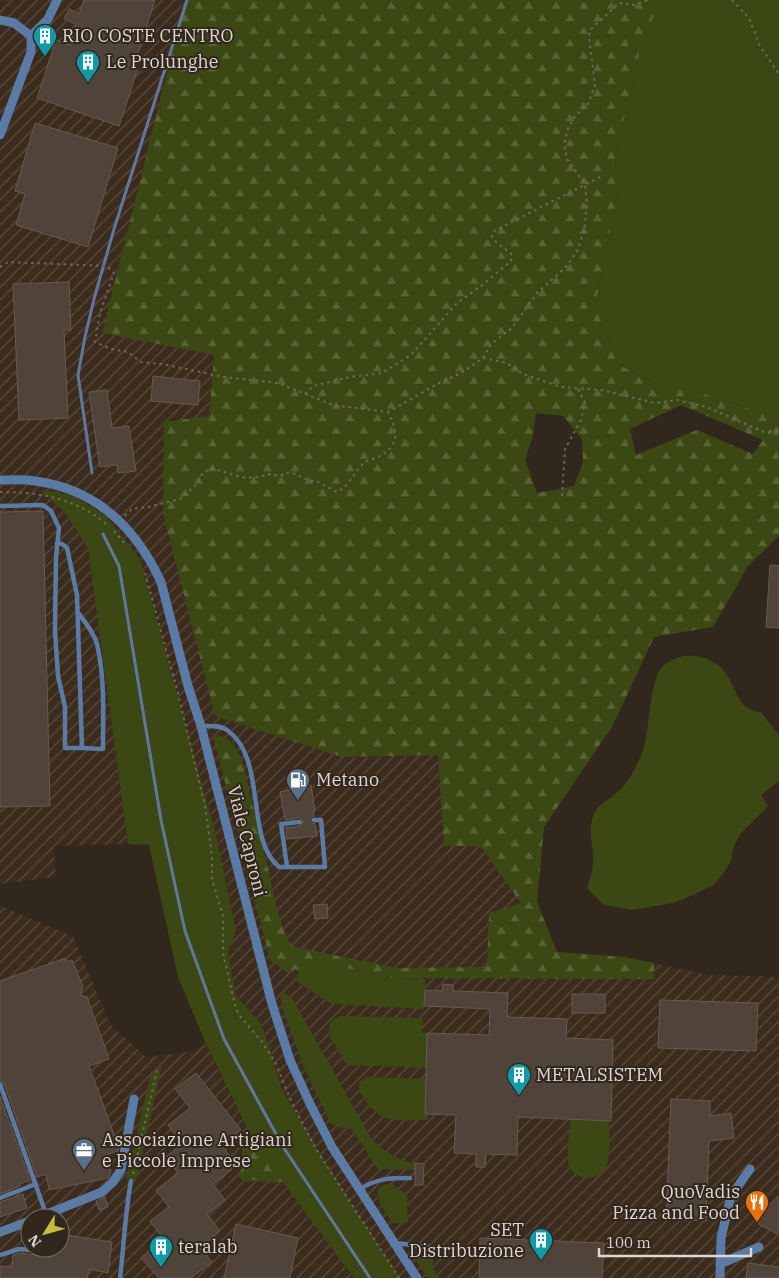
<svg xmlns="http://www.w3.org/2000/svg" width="779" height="1278" font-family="'IBM Plex Serif',serif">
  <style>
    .industrial { fill: url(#industrial-furrows); fill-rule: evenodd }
    .green { fill: #3c4814 }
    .forest { fill: url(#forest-firs); fill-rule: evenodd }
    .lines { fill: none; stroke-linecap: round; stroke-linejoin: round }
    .stream { stroke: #60769d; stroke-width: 3 }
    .building { fill: #504339; stroke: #685a50 }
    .path { stroke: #70665e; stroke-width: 2; stroke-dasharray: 2.5 4; stroke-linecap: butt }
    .service { stroke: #5a7ba5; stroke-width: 4.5 }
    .minor { stroke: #5a7ba5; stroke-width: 9 }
    .labels { text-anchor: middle; stroke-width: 4; stroke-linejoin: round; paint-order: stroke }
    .poi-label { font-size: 18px; fill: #dfd7d0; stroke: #32271d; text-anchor: start }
    .street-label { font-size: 18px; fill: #dfd7d0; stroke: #32271d }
  </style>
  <defs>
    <pattern id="industrial-furrows" width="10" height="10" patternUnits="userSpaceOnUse" patternTransform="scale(1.25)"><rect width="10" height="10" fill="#3c2c1d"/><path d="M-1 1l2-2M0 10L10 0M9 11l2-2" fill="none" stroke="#584a3d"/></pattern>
    <pattern id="forest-firs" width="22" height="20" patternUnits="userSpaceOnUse" patternTransform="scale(1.25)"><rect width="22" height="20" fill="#3c4814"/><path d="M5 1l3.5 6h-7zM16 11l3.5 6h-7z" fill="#586235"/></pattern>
  </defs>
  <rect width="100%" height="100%" fill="#32271d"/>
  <g class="industrial">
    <path d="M0,0H185L102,333L214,355L209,416L342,757L438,755L444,846H475L482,848L557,952L625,957L710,975L779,977V1278H401L355,1210L282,1090L262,1025L236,996L228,952L236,931L215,831L140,559L42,491L66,514L88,548L128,844L54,846L56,877L0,884Z"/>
    <path d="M0,906L73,936L110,1024L146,1057L189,1052L206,1044L253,1137L282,1181L354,1278H0ZM30,1218H60V1248H30Z"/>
  </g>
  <g class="green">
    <path d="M661,0H779V418L689,389L654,383L618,364L595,307L617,195L615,157L642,42Z"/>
    <path d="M41,490L72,495L106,516L140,559L215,831L236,931L228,952L236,996L262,1025L282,1090L355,1210L401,1278H354L282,1181L252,1137L206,1044L178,977L149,845L128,844L88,548L66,514Z"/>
    <path d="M684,656C690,656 695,655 700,657C742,666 727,711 761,712L779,736V781L761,795L768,806L740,834L734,846L730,863L723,874L713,885L691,896L673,903L632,910L604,905L587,888C591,877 594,865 593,854C592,843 589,832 592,820C595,804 610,800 620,790C630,779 638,765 643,750C651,729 648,680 664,665C670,660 677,658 684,656Z"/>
    <path d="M307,959L389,978L425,979L424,1009L335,1004L328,1002L295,980Z"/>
    <path d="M284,993L292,998L371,1138C384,1152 397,1160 415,1163V1170L378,1169L352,1129L337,1127L330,1122L303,1065L283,1010L280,995Z"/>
    <path d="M342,1016L423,1018L422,1033H427V1068L350,1065L345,1063L329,1034C328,1024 332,1018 342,1016Z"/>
    <path d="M162,1065L136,1182L126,1179L150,1077Z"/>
    <path d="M366,1077L426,1079L428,1114L427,1120C403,1120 380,1125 366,1101C362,1096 358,1090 359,1083Z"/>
    <path d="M570,1119L609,1121C609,1133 611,1157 606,1167C599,1183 570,1180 568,1162C567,1149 570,1132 570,1119Z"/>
    <path d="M393,1184L407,1195L408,1223H393C386,1213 362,1183 393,1184Z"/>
    <path d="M413,1253L434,1255L432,1267L440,1278H428L413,1256Z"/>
  </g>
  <g class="forest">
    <path d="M185,0H661L642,42L615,157L617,195L595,307L618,364L654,383L689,389L779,418V536L748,566L713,627L654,637L613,725L544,827L537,902L557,952L625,957L654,963V979L389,978L307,959L300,972L296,969L288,973L270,960L213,735C232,736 235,746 243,762C249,794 258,825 265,856C270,875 280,937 294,947L397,968L487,967L489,913L521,903L482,848L475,846H444L438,755L342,757L215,716L163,513L164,422L209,416L214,355L102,333ZM681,405L763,440L753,454L697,430L636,455L630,429ZM536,413L563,416L582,439L583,462L574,486L537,493L525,460L533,435Z"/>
    <path d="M252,1137L282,1181L276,1183L255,1180L244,1182L239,1177C239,1172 242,1171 242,1166C245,1152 236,1147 252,1137Z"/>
  </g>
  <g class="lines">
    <g class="stream">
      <path d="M92,473L78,375L85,337L94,299L114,229L187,0"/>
      <path d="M103,534L119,566L161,820L185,931L224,1039L282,1145L370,1278"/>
    </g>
  </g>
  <g class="building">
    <path d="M84,0H155L134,66L138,68L119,126L37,98L56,40L70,45L76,24L64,19L69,9L79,14Z"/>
    <path d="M35,123L118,148L88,247L16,225L25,194L15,191Z"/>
    <path d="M69,282L71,330H64L68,418L19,420L13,284Z"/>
    <path d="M153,376L200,381L198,405L151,401Z"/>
    <path d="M107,390L112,428L129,426L136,471L118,473L117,465L100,467L89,392Z"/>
    <path d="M43,511L50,806L0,807V512Z"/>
    <path d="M770,565L779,566V628L766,627Z"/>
    <path d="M311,785L315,811H313L314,816L311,818L310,820L312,823L315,824L317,836L287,839L286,828L301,826L304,821L300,818L285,820L280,792Z"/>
    <path d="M327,904L328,918L315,919L313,905Z"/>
    <path d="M66,958L67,962L72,960L83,986L80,995L87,997L109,1059L89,1066L119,1148L118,1151L108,1154L111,1173L108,1178L49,1190L46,1174L37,1177L4,1083L0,1080V981Z"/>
    <path d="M443,984L453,985V991L508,993L507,1017L567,1019L566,1038L613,1040L611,1121L518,1117L517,1155L486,1154L485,1167H476V1154L454,1153L456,1115L425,1114L427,1033L489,1035L490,1009L424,1006L425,990L442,991Z"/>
    <rect x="572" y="994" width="33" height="19"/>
    <path d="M660,1000L758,1003L756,1051L658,1048Z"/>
    <path d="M196,1073L241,1130L221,1145L237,1165L213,1184L225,1200L207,1214L220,1231L200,1247L212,1262L191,1278H159L141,1258L163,1238L150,1221L169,1207L156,1190L178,1173L166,1157L182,1144L168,1125L190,1108L175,1089Z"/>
    <path d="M0,1096L30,1180L20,1184V1186L0,1194Z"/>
    <path d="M671,1099L710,1101V1116L731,1113L734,1138L709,1141L706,1221L666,1219Z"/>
    <path d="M415,1163L424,1164L423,1185H415Z"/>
    <path d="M23,1194L27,1208L0,1217V1202Z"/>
    <path d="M779,1196V1227L777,1234L757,1223L767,1207Z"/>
    <path d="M105,1197L108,1207L99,1210L96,1201Z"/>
    <path d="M236,1224L298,1238L290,1278H224Z"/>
    <path d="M60,1234L112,1242L108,1273L89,1269L87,1278H0V1266L12,1267L13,1255L19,1253L51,1257L52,1248H60Z"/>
    <path d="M480,1238L604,1243L602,1278H479Z"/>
    <path d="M748,1263L779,1267V1278H746Z"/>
  </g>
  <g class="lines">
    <g class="path">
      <path d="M732,0L749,18L760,46L779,74"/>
      <path d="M0,267L8,262L107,266L114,273L100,313L95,342L111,349L128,352L141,362L162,364L224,377L278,383L333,405L388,412L437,384L463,372L483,358L507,363L523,374L561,387L601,390L655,403L677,400L707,407L764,432L779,434"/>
      <path d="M483,358L491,344L512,328L537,293L567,266L578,249L584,231L587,204L585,184L567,159L564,145L568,128L575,116L588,104L595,85L589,37L590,30L619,3L635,5L648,0"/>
      <path d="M305,394L313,386L350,377L382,373L411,355L457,303L481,286L511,261L512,255C506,248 496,245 492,236L494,231L604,175"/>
      <path d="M769,431H779"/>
      <path d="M0,492C38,492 77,498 107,525"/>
      <path d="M562,496L565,449L581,420L585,403L578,389"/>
      <path d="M125,516L132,509L148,507L180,499L197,484L202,474L211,468L245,478L258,477L270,474L279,476L290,472L310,481H316L337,492C350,485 353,474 363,464C367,459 375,459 380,456C401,444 397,430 388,412"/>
      <path d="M114,531L126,545"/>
      <path d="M145,573L178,693L205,806L212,856V879L223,916V953L235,1005L239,1015L263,1043L275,1062L292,1103L316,1149L399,1278"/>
      <path d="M133,1174L157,1070"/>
    </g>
    <g class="service">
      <path d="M0,506L43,505L51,511L59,528L56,557L55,631L58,676L65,707V748H82L77,595L67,548L62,544L57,543"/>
      <path d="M79,614C86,623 94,633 97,644C105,678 103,715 103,749L82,748"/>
      <path d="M201,726C209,726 220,725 227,730C268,759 244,838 279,867H325L321,820H314"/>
      <path d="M287,867L281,824L300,822"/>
      <path d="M0,1084L46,1214"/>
      <path d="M360,1189C378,1178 390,1178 410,1178"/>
      <path d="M0,1198L36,1184"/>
      <path d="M396,1243L436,1248"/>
      <path d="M0,1255L19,1249L46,1251"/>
      <path d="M120,1278C124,1245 125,1213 131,1181"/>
    </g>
    <g class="minor">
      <path d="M0,20L14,23L31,36V52L0,135"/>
      <path d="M31,36L48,19L57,0"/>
      <path d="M0,480C11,480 23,479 35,481C96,489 136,528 161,582L188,686L201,726L272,1004L290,1060L310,1104L332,1147L417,1278"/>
      <path d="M37,1218L102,1192L113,1182L121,1170L134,1099"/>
      <path d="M0,1232L30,1221"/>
      <path d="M720,1264L759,1247"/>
      <path d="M720,1278L721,1238L731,1196L750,1169"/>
    </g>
  </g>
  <defs>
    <g id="building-pin" transform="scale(1.25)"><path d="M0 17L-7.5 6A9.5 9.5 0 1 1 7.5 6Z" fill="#0f9aa8" stroke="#32271d"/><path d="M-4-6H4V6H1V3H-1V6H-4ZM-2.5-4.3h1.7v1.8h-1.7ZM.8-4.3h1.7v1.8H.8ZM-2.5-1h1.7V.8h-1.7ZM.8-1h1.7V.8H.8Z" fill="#fff"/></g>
    <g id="fuel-pin" transform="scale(1.25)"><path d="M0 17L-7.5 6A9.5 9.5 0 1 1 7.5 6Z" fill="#5c6f8a" stroke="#32271d"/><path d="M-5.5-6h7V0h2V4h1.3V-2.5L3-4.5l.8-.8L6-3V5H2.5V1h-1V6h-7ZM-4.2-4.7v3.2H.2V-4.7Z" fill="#fff"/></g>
    <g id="office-pin" transform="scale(1.25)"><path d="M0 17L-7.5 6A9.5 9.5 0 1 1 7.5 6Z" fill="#5c6f8a" stroke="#32271d"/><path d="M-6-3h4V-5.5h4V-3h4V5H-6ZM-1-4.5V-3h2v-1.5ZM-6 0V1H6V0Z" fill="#fff"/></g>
    <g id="restaurant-pin" transform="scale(1.25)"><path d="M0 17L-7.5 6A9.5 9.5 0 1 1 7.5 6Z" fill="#e8710a" stroke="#32271d"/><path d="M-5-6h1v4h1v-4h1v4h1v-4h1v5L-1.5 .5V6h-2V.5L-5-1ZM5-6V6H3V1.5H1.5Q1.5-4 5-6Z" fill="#fff"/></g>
  </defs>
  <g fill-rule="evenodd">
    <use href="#building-pin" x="45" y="36"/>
    <use href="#building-pin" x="88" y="62"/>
    <use href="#fuel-pin" x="298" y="780"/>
    <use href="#building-pin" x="519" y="1075"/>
    <use href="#office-pin" x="84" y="1150"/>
    <use href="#restaurant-pin" x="757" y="1202"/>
    <use href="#building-pin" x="541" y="1240"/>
    <use href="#building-pin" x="161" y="1247"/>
  </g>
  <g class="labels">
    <g class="poi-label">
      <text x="62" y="42">RIO COSTE CENTRO</text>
      <text x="106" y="68">Le Prolunghe</text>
      <text x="316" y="786">Metano</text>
      <text x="536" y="1081">METALSISTEM</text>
      <text x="102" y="1146">Associazione Artigiani<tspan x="102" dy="21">e Piccole Imprese</tspan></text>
      <text x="740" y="1198" text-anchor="end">QuoVadis<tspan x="740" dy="21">Pizza and Food</tspan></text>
      <text x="524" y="1236" text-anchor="end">SET<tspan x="524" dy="21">Distribuzione</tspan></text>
      <text x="178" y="1253">teralab</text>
    </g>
    <g class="street-label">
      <text transform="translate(247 841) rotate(76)" y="6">Viale Caproni</text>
    </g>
  </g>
  <g transform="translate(45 1233) rotate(233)"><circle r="24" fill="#32271d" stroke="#776d65"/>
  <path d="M0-4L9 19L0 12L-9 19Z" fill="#c6bc3c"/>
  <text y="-8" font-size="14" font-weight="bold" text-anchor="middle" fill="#dfd7d0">N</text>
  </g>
  <path d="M599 1248v8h152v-8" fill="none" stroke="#dfd7d0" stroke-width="2.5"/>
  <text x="606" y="1248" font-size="15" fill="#dfd7d0" stroke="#32271d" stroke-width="4" paint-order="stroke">100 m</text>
</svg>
